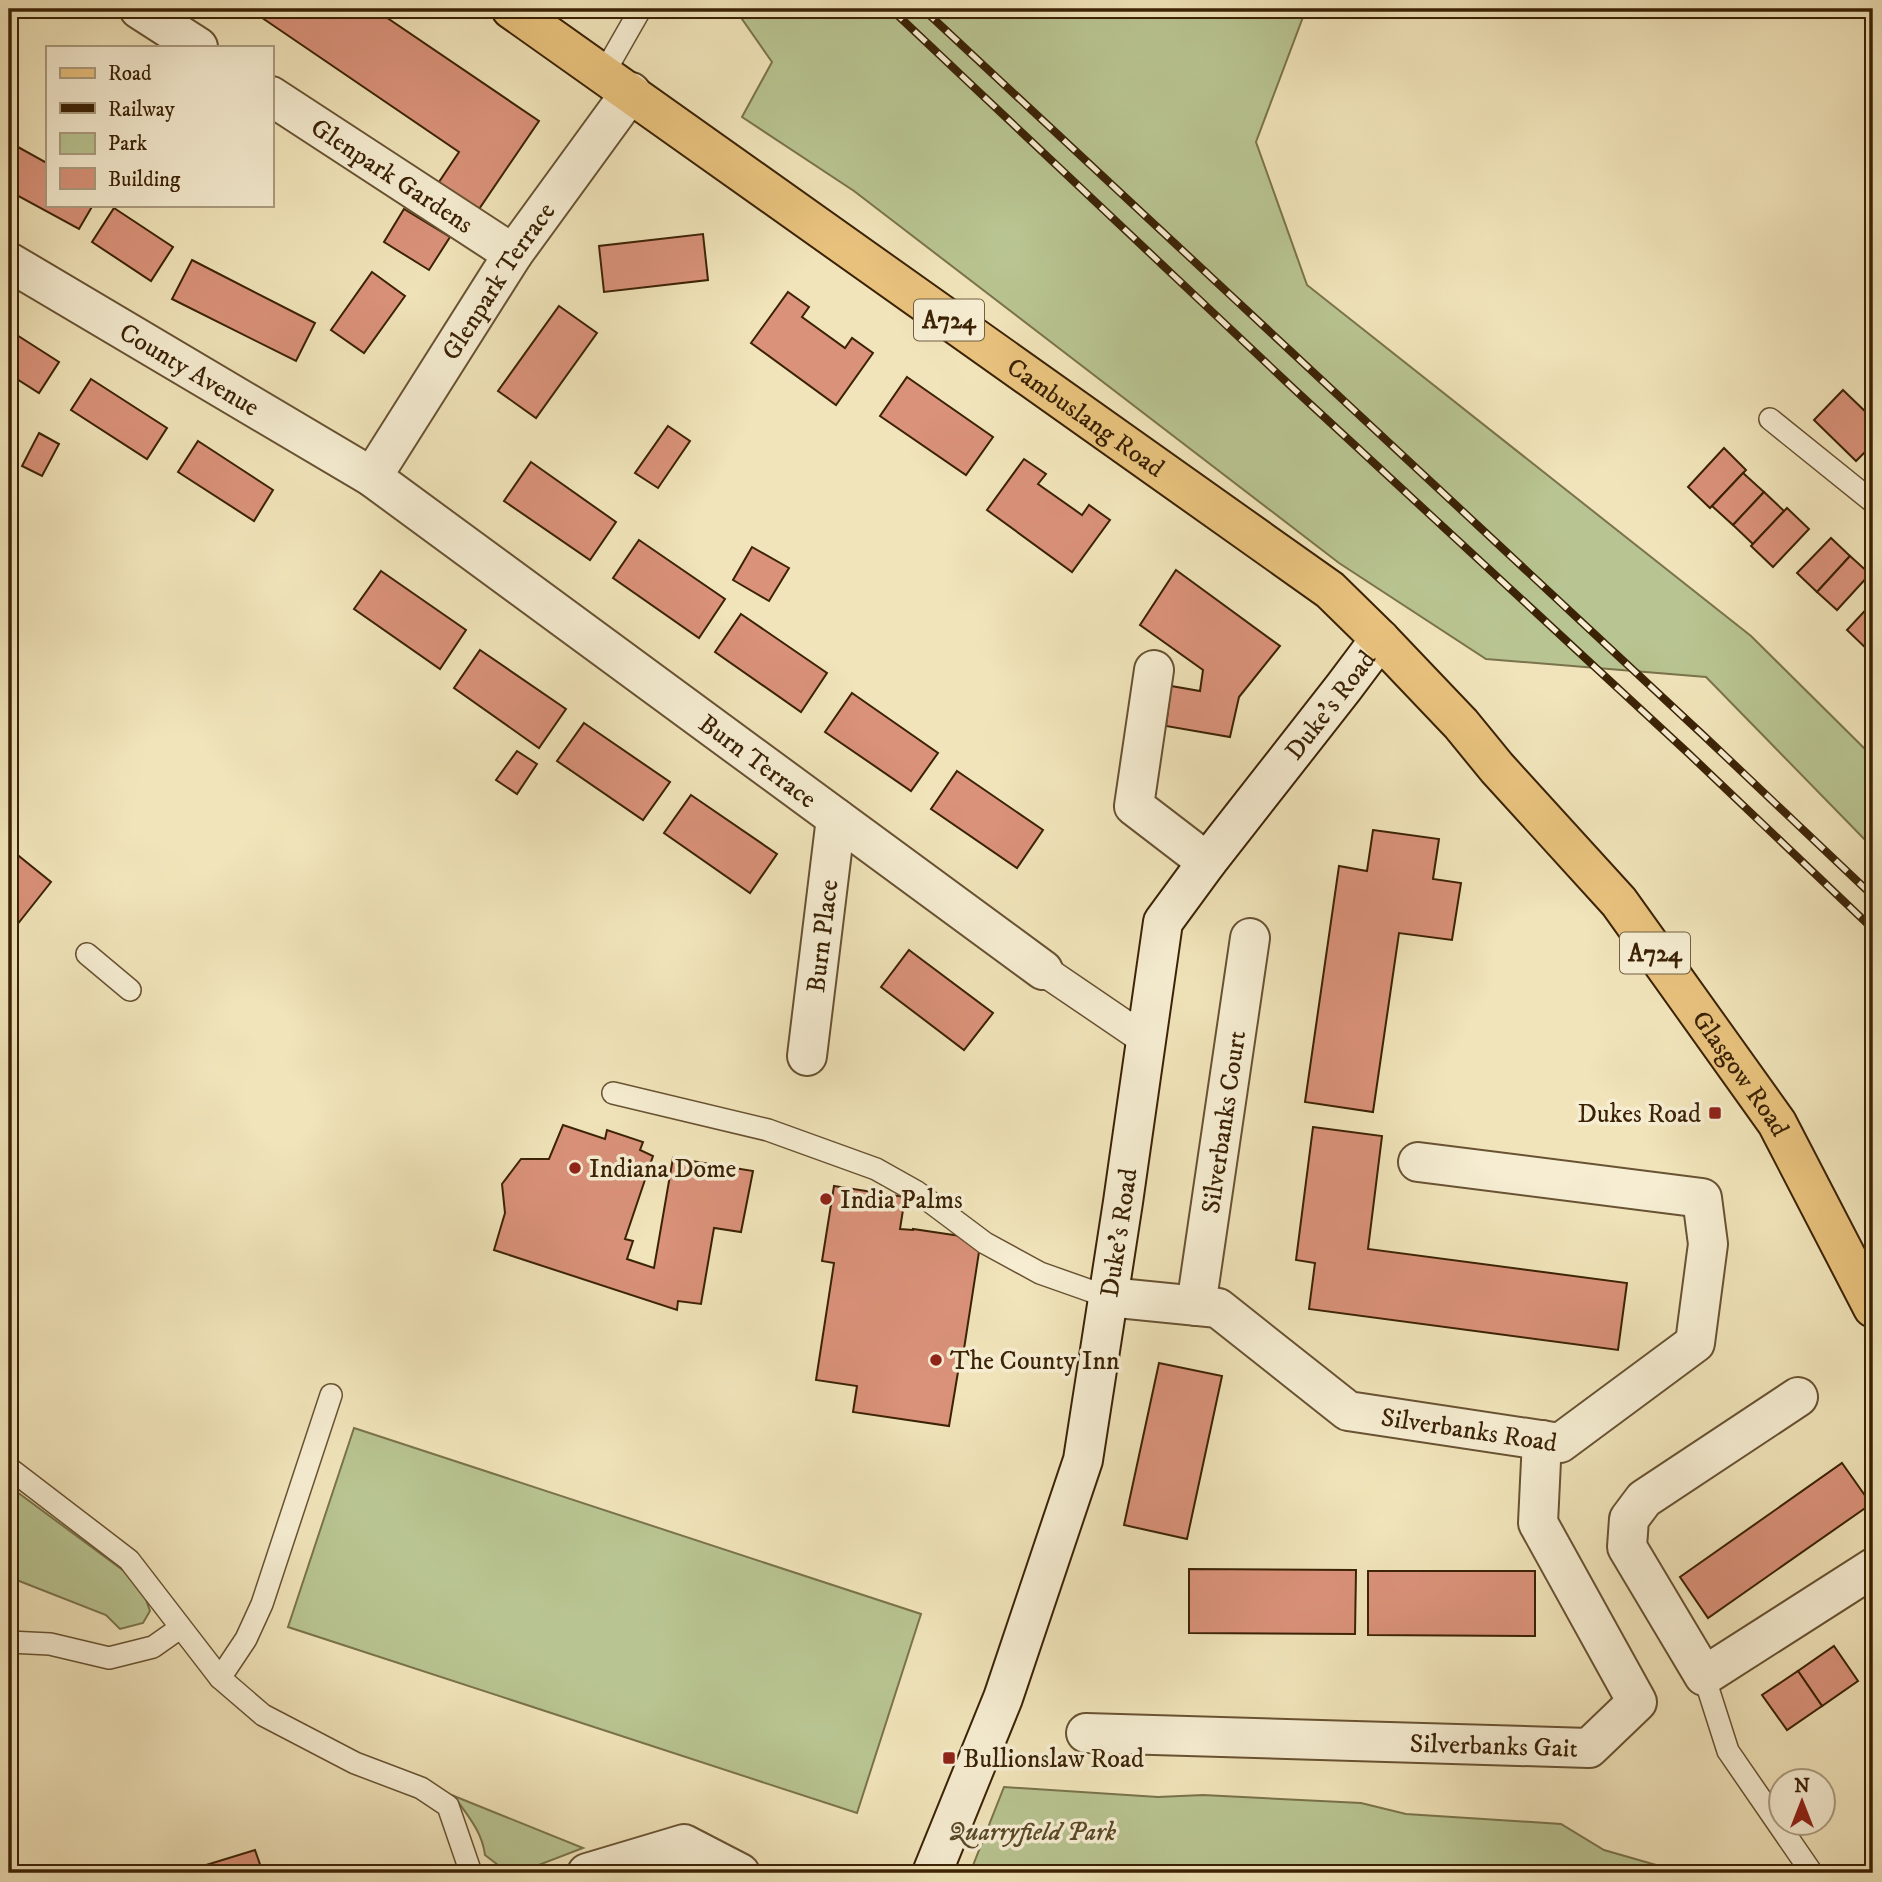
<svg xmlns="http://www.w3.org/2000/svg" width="1882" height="1882" font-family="'IM FELL DW Pica',serif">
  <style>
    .green { fill: #b8c491; stroke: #7a734b; stroke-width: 2 }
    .building { fill: #da927a; stroke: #3b2205; stroke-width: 2 }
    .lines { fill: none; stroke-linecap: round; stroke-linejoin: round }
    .service-casing { stroke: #685232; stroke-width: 24 }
    .pedestrian-casing { stroke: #685232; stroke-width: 33 }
    .minor-casing { stroke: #685232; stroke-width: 42 }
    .secondary-casing { stroke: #3b2205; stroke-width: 42 }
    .primary-casing { stroke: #3b2205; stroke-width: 42 }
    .service { stroke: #f6edd2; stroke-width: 21 }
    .pedestrian { stroke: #f6edd2; stroke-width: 30 }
    .minor { stroke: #f6edd2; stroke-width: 38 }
    .secondary { stroke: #f6edd2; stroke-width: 38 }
    .primary { stroke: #e8c27d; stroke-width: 38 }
    .rail-casing { stroke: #3b2205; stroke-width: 8 }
    .rail { stroke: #f6edd2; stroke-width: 5; stroke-dasharray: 16; stroke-linecap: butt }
    .poi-dot { fill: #8f2418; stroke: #f6edd2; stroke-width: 2.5 }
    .labels { text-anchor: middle; stroke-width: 7; stroke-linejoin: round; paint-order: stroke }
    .shield { fill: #f6edd2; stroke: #735f42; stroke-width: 2 }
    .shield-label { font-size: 24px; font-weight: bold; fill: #3b2205 }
    .street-label { font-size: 26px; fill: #3b2205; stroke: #f6edd2 }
    .poi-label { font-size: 26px; fill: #3b2205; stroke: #f6edd2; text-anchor: start }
    .park-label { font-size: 26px; font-style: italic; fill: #5a4a28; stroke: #f6edd2 }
  </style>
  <rect width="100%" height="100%" fill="#f1e4ba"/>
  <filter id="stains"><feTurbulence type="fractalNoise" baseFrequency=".00286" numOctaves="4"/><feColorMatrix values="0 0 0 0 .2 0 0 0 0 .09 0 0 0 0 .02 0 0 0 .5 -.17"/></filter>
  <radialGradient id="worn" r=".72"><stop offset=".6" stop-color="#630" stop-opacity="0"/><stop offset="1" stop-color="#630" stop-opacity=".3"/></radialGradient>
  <g class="green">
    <path d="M735,9H1306L1256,142L1307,285L1751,636L1873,757V848L1706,677L1486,659L1339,563L854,191L742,117L772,62Z"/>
    <path d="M354,1428L921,1614L857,1813L288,1627Z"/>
    <path d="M9,1486L124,1571L143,1591L150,1611L143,1623L120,1629L106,1615L9,1577Z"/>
    <path d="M1004,1787L1158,1797L1203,1795L1361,1803L1406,1814L1561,1824L1604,1850L1684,1873H970Z"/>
    <path d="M454,1796L583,1848L518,1873L502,1868L485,1855C482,1831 467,1815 454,1796Z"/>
  </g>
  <g class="building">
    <path d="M9,9H22L12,27L9,25Z"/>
    <path d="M249,9H374L539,121L477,212L437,185L459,152Z"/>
    <path d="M9,142L47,163V205H93L79,229L9,191Z"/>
    <path d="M114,208L173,247L151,281L92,242Z"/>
    <path d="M404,209L450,237L429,270L384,242Z"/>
    <path d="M703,234L708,280L604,292L599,246Z"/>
    <path d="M192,260L315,323L296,361L172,299Z"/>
    <path d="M372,272L405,296L364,353L331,330Z"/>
    <path d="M788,292L809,307L802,317L845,348L852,338L873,353L836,405L751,343Z"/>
    <path d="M559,306L597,333L536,418L498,391Z"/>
    <path d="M9,330L59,362L39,393L9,374Z"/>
    <path d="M907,377L993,437L966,475L880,416Z"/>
    <path d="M91,379L167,428L147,459L71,410Z"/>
    <path d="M1843,390L1873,419V444L1856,461L1814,420Z"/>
    <path d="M668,426L690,441L658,488L635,473Z"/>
    <path d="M39,433L59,444L42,476L22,466Z"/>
    <path d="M198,441L273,490L254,521L178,472Z"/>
    <path d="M1724,448L1746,470L1710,508L1688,487Z"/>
    <path d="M1024,459L1046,474L1038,484L1082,515L1089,505L1110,520L1072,572L987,510Z"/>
    <path d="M531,462L616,522L590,560L504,501Z"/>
    <path d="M1743,473L1764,492L1733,525L1712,506Z"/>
    <path d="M1764,492L1784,511L1753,544L1733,525Z"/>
    <path d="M1787,508L1809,529L1773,567L1751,546Z"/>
    <path d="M1831,538L1850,556L1817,592L1797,573Z"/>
    <path d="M639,540L725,599L699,638L613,578Z"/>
    <path d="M752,547L789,568L769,601L733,580Z"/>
    <path d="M1850,556L1870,574L1837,610L1817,592Z"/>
    <path d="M1176,570L1280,646L1239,697L1230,737L1166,726L1171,686L1200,691L1203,670L1140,625Z"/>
    <path d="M381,571L466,630L440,669L354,609Z"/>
    <path d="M1873,602V655L1847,630Z"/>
    <path d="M741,614L827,673L801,712L715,652Z"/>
    <path d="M480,650L566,709L539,748L454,688Z"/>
    <path d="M852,693L938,753L911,791L825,732Z"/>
    <path d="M584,723L670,782L643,820L557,761Z"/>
    <path d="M517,751L537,764L517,794L496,780Z"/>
    <path d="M957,771L1043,830L1017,868L931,809Z"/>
    <path d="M691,795L777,854L750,893L664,833Z"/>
    <path d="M1373,830L1439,839L1433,879L1461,883L1452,940L1399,933L1373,1112L1305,1102L1339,866L1367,871Z"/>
    <path d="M9,848L51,882L9,935Z"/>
    <path d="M909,950L993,1013L964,1050L881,987Z"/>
    <path d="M563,1125L605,1139L607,1130L643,1142L640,1150L653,1156L625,1239L633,1241L627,1259L654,1268L673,1158L753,1171L741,1232L714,1228L701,1304L678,1301L677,1310L494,1250L505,1213L502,1184L521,1159H549Z"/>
    <path d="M1313,1127L1382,1136L1368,1249L1627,1283L1618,1350L1309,1309L1315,1263L1296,1260Z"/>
    <path d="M834,1186L905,1197L900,1229L913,1230V1229L981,1239L964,1349L969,1350L968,1355L961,1354L949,1426L853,1412L857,1386L816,1380L834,1263L822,1261Z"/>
    <path d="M1159,1363L1222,1376L1187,1539L1124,1525Z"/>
    <path d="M1842,1463L1871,1504L1708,1618L1680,1577Z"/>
    <path d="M1189,1569L1356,1570L1355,1634L1189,1633Z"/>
    <path d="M1368,1571H1535V1636L1368,1635Z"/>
    <path d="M1834,1646L1858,1681L1822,1706L1798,1671Z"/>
    <path d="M1798,1671L1822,1706L1787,1730L1762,1695Z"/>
    <path d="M255,1850L263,1873H180Z"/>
  </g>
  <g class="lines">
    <g class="service-casing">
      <g id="service">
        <path d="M604,73L640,10L638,9"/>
        <path d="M1770,419L1873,502"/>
        <path d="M87,954L130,990"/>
        <path d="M613,1093L768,1130L876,1169L917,1192L985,1243L1040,1273L1108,1297"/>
        <path d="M9,1468L129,1560L220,1678L263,1715L355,1763L421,1788L448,1806L471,1873"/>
        <path d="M9,1642L50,1644L109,1658L153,1647L180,1628"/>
        <path d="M1704,1676L1728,1751L1812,1873"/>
        <path d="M220,1678L246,1639L262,1604L331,1395"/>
      </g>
    </g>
    <g class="pedestrian-casing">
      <path id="pedestrian" d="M1043,970L1146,1040"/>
    </g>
    <g class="minor-casing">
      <g id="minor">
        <path d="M139,9L198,47"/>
        <path id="s1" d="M271,96L513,254"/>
        <path id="s2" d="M9,262L372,477L1043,970"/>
        <path id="s3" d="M372,477L513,254L631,92"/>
        <path d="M1154,670L1134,806L1207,862"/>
        <path id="s4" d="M807,1056L836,818"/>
        <path id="s5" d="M1108,1297L1218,1308L1348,1411L1560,1443L1695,1343L1708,1244L1702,1198L1418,1162"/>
        <path id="s6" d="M1196,1306L1250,938"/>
        <path d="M1798,1397L1644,1499L1629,1519L1627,1547L1704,1676L1873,1568"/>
        <path id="s7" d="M1086,1733L1589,1748L1637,1702L1538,1523L1542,1440"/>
        <path d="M587,1873L684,1844L740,1873"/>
      </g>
    </g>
    <g class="secondary-casing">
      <g id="secondary">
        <path id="s8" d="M932,1873L1003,1698L1083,1460L1123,1202L1163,922L1207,862L1344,687L1380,639"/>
      </g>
    </g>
    <g class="primary-casing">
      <g id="primary">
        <path id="s9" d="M511,9L1330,590L1380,639L1461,724L1497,768L1619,902L1777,1123L1873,1308"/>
      </g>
    </g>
    <use href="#service" class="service"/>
    <use href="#pedestrian" class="pedestrian"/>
    <use href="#minor" class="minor"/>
    <use href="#secondary" class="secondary"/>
    <use href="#primary" class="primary"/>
    <g class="rail-casing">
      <g id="rail">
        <path d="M891,9L1295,390L1688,753L1873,929"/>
        <path d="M923,9L1703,735L1873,896"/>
      </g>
    </g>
    <use href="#rail" class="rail"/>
  </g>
  <g class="poi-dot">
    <rect x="1708" y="1106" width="14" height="14" rx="3.5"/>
    <circle cx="575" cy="1168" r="7"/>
    <circle cx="826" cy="1199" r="7"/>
    <circle cx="936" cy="1360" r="7"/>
    <rect x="942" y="1751" width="14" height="14" rx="3.5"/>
  </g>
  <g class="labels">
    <g class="shield">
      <rect x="914" y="299.5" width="70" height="41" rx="5"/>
      <rect x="1620" y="932.5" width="70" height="41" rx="5"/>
    </g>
    <g class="shield-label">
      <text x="949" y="328">A724</text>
      <text x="1655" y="961">A724</text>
    </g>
    <g class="street-label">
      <text dy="9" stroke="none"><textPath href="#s1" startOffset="145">Glenpark Gardens</textPath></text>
      <text dy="9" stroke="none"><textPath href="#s3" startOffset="233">Glenpark Terrace</textPath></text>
      <text dy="9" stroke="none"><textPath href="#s2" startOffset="210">County Avenue</textPath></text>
      <text dy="9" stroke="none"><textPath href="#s9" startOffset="705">Cambuslang Road</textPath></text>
      <text dy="9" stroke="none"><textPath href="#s8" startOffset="1258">Duke's Road</textPath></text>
      <text dy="9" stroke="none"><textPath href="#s2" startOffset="901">Burn Terrace</textPath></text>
      <text dy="9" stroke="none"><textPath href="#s4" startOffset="121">Burn Place</textPath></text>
      <text dy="9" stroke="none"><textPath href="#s9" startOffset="1640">Glasgow Road</textPath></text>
      <text dy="9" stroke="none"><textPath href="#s6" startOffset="186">Silverbanks Court</textPath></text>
      <text dy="9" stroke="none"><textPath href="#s8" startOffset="670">Duke's Road</textPath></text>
      <text dy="9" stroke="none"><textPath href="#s5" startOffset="399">Silverbanks Road</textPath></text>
      <text dy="9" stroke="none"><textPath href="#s7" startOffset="408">Silverbanks Gait</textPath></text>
    </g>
    <g class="poi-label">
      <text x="1701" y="1122" text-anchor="end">Dukes Road</text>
      <text x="589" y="1177">Indiana Dome</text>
      <text x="840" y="1208">India Palms</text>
      <text x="950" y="1369">The County Inn</text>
      <text x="963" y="1767">Bullionslaw Road</text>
    </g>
    <g class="park-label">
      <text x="1032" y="1840">Quarryfield Park</text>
    </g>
  </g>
  <rect width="1882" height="1882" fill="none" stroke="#f1e4ba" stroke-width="35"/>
  <rect x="10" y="10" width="1861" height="1861" fill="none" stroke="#3b2205" stroke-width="3.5"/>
  <rect x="18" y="18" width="1847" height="1847" fill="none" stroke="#3b2205" stroke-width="2"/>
  <rect x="46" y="46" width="228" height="161" fill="#f6edd2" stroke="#ab9c80" stroke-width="2"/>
  <rect x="60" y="68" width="35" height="10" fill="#e8c27d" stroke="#ab9c80" stroke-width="2"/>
  <text x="108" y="80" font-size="21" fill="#3b2205">Road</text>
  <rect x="60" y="103" width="35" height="10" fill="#3b2205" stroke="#ab9c80" stroke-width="2"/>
  <text x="108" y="116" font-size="21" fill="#3b2205">Railway</text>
  <rect x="60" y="133" width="35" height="21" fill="#b8c491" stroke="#ab9c80" stroke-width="2"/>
  <text x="108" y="150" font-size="21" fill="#3b2205">Park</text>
  <rect x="60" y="168" width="35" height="21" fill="#da927a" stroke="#ab9c80" stroke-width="2"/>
  <text x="108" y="186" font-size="21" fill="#3b2205">Building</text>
  <g transform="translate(1802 1802)"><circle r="33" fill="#f6edd2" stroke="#ab9c80" stroke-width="2"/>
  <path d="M0-5L12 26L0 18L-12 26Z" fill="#8f2418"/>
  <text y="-10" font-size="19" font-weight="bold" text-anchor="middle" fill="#3b2205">N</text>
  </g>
  <rect width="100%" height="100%" filter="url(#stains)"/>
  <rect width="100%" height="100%" fill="url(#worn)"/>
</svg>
